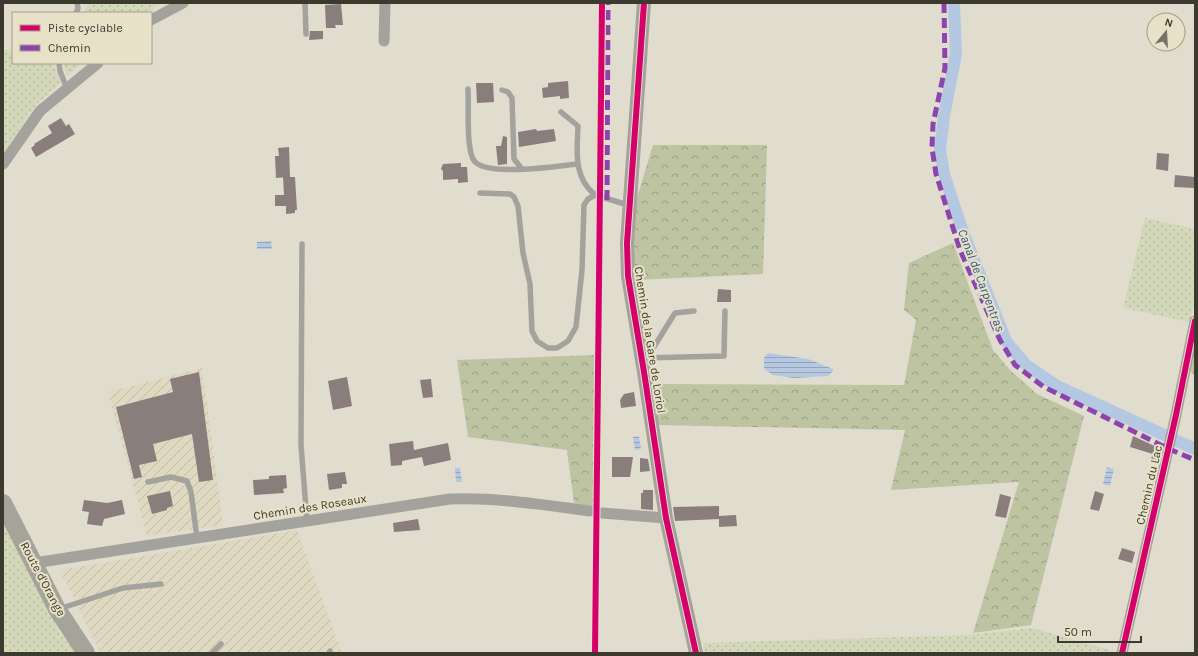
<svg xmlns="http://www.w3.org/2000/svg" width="1198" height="656" font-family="Karla,sans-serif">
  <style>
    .industrial { fill: url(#industrial-furrows) }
    .grass { fill: url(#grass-dots) }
    .forest { fill: url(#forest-crowns) }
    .water { fill: url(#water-rules) }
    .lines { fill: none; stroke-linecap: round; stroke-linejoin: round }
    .canal { stroke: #b4c8e2; stroke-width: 12 }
    .building { fill: #897e7b }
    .service { stroke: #a3a29d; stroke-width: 5.5 }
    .minor { stroke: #a3a29d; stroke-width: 11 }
    .tertiary { stroke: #a3a29d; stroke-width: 14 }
    .primary { stroke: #a5a49b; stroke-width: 18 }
    .quiet { stroke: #8e44ad; stroke-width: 5; stroke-dasharray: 10 5; stroke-linecap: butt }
    .cycleway-casing { stroke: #e7e1c7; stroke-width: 8 }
    .cycleway { stroke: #d6006c; stroke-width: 6 }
    .labels { text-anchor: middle; stroke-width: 4; stroke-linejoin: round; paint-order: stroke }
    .street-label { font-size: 12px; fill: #3c392f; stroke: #e7e1c7 }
    .water-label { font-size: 13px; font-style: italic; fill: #31568d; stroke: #e7e1c7 }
  </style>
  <defs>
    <pattern id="industrial-furrows" width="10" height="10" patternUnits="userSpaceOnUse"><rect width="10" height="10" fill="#e0d9c1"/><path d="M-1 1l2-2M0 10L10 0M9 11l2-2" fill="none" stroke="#c1bba6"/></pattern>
    <pattern id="grass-dots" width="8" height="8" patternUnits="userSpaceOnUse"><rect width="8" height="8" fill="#d3d8ba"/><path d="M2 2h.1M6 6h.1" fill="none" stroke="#b6baa0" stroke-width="1.8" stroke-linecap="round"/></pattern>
    <pattern id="forest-crowns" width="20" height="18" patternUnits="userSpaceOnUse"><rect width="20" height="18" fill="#bec3a1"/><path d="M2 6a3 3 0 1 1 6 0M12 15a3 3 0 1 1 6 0" fill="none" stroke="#9c9f84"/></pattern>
    <pattern id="water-rules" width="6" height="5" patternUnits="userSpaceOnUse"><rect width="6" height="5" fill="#b4c8e2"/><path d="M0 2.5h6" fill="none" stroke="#94a3b8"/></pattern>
  </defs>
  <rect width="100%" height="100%" fill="#e0dcce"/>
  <g class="industrial">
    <path d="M202,368L223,525L147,536L108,392Z"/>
    <path d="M297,530L342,653H100L60,570Z"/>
  </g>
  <g class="grass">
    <path d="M89,3H161L148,13H84Z"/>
    <path d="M3,49L13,52V63H46L54,65L61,83L35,106L3,154Z"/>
    <path d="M64,63H83L67,76Z"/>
    <path d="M1145,218L1195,229V299L1190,322L1123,308Z"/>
    <path d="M3,523L60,633L76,653H3Z"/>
    <path d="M1032,628L1116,652L705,653L703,643L969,635Z"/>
  </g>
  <g class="forest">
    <path d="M653,145H767L763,274L635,280L631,258L633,211Z"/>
    <path d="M953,243L993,350L1009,369L1037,394L1084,416L1031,625L973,633L1019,482L891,490L905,430L658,425L653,384L904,385L916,320L904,310L909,263Z"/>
    <path d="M1195,339V376L1189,370Z"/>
    <path d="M594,355L593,506L574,503L567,450L468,437L457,360Z"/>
  </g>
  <g class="water">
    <path d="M271,241L272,249H257V242Z"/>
    <path d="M768,353L808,359L833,369V371L828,376L794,378L773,375L764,369V358Z"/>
    <path d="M639,436L641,449L635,450L633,437Z"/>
    <path d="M1107,467L1114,469L1110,486L1103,484Z"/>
    <path d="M455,468H460L462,482H456Z"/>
  </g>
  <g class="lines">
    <path class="canal" d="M954,3L956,54L944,116L940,150L944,174L963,232L1006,341L1026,365L1057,386L1195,449"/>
  </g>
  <g class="building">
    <path d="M341,4L343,25H335L336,28H326L325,5Z"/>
    <path d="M310,31H323V39L309,40Z"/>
    <path d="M568,81L569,98L560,99V96L543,98L542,88L548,87V83Z"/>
    <path d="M476,83H493L494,102L477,103Z"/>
    <path d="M61,118L66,126L69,124L75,134L36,157L31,148L35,145L34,144L52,133L48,126Z"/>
    <path d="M536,129L537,131L554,129L556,141L519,147L518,132Z"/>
    <path d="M503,136L507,137V164L498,165L496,146H501Z"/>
    <path d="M289,147L290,177H295L297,210H295V213L286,214V206H275V195H284L283,177H287L276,178L275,156H279L278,148Z"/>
    <path d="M1157,153L1169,154L1168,171L1156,169Z"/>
    <path d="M461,163V167H467L468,182L458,183V179L443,180V171L441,169L443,164Z"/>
    <path d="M1175,175L1195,177V188L1174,187Z"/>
    <path d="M718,289L731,290V302H717Z"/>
    <path d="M199,372L213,480L199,482L192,434L153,444L157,461L139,465L142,477L134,479L116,407L173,392L170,379Z"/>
    <path d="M347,377L352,406L333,410L328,381Z"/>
    <path d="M431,379L433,397L423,398L420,380Z"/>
    <path d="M634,392L636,406L621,408L620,400L624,394Z"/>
    <path d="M1133,436L1161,449L1158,464L1150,461L1153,454L1130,447Z"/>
    <path d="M413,441L414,450L448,443L451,460L424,466L422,457L402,461V465L391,466L389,444Z"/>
    <path d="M612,457H633L630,477H612Z"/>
    <path d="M640,458L648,459L650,471L640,472Z"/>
    <path d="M345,472L347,484H342V488L329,490L327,474Z"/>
    <path d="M286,475L287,488L283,489L284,493L254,495L253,480L269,479V476Z"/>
    <path d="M643,490H653V510L641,509V493H643Z"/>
    <path d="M170,491L173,506L167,508V510L152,514L147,496Z"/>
    <path d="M1095,491L1104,494L1099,511L1090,509Z"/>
    <path d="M1000,494L1011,497L1006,518L995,516Z"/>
    <path d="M84,500L107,503L122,500L125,514L104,519L102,526L87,524L89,512L82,511Z"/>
    <path d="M719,506V516L736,515L737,526L719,527V519L675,521L673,507Z"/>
    <path d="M418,519L420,530L394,532L393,523Z"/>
    <path d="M1122,548L1135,552L1132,563L1118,559Z"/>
  </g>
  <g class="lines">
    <g class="service">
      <path d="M305,3L306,34"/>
      <path d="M76,13L78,8L77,3"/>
      <path d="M59,63L60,71L67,89"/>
      <path d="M468,89C469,106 466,145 473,159C482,178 557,166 577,164"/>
      <path d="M502,90L508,92L512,98L514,159L522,169"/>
      <path d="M561,112L578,126C577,151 573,177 595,195"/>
      <path d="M480,193L510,194L514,197L518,206L523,253L530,284L532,331L537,341L548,348H557L568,341L576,327L582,270L584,205L588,199L595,195L628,205"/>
      <path d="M302,244L301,445L307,521"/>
      <path d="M642,358L724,356L725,311"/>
      <path d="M647,358L675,313L694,311"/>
      <path d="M148,482L171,477L187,481L191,492L197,538"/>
      <path d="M59,609L123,588L161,584"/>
      <path d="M212,653L221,644"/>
      <path d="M329,653L330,651"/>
    </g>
    <g class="minor">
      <path d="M151,20L183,3"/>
      <path d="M384,41L385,3"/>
      <path d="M3,164L40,111L98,63"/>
      <path d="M602,513L666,518"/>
      <path d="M34,563L450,499C497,497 544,505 590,511"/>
      <path d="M1122,653L1176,415L1195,321"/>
    </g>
    <path class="tertiary" d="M644,3L627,243L628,276L644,372L666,518L696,653"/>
    <path class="primary" d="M3,503L57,609L86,653"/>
    <g class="quiet">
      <path d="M944,3L945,68L933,124L932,148L936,174L960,250L1000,340L1015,365L1044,387L1169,449L1195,460"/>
      <path d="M607,200L608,3"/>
    </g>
    <g class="cycleway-casing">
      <g id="cycleway">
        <path d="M644,3L627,243L628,276L644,372L666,518L696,653"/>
        <path d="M595,653L602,3"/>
        <path d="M1122,653L1176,415L1195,321"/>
      </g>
    </g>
    <use href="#cycleway" class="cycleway"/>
  </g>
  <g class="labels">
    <g class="street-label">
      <text transform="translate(650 340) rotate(81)" y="4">Chemin de la Gare de Loriol</text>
      <text transform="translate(1149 485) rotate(-77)" y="4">Chemin du Lac</text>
      <text transform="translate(310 507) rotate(-9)" y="4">Chemin des Roseaux</text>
      <text transform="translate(43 579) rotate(62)" y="4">Route d'Orange</text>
    </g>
    <g class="water-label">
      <text transform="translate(982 280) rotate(69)" y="5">Canal de Carpentras</text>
    </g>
  </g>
  <rect width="1198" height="656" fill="none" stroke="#3c392f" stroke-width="8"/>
  <rect x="12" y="12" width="140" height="52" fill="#e7e1c7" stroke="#a39e8a"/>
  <rect x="20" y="25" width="20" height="6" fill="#d6006c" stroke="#a39e8a"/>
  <text x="48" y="32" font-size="12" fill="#3c392f">Piste cyclable</text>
  <rect x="20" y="45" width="20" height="6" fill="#8e44ad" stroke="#a39e8a"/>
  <text x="48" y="52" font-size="12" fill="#3c392f">Chemin</text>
  <g transform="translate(1166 32) rotate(18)"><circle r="19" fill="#e7e1c7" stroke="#a39e8a"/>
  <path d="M0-3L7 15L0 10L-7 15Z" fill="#757267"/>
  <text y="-6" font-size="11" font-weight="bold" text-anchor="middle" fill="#3c392f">N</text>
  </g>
  <path d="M1058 636v6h83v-6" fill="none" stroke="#3c392f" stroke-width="2"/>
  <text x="1064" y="636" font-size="12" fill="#3c392f" stroke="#e7e1c7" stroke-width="3" paint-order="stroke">50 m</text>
</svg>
